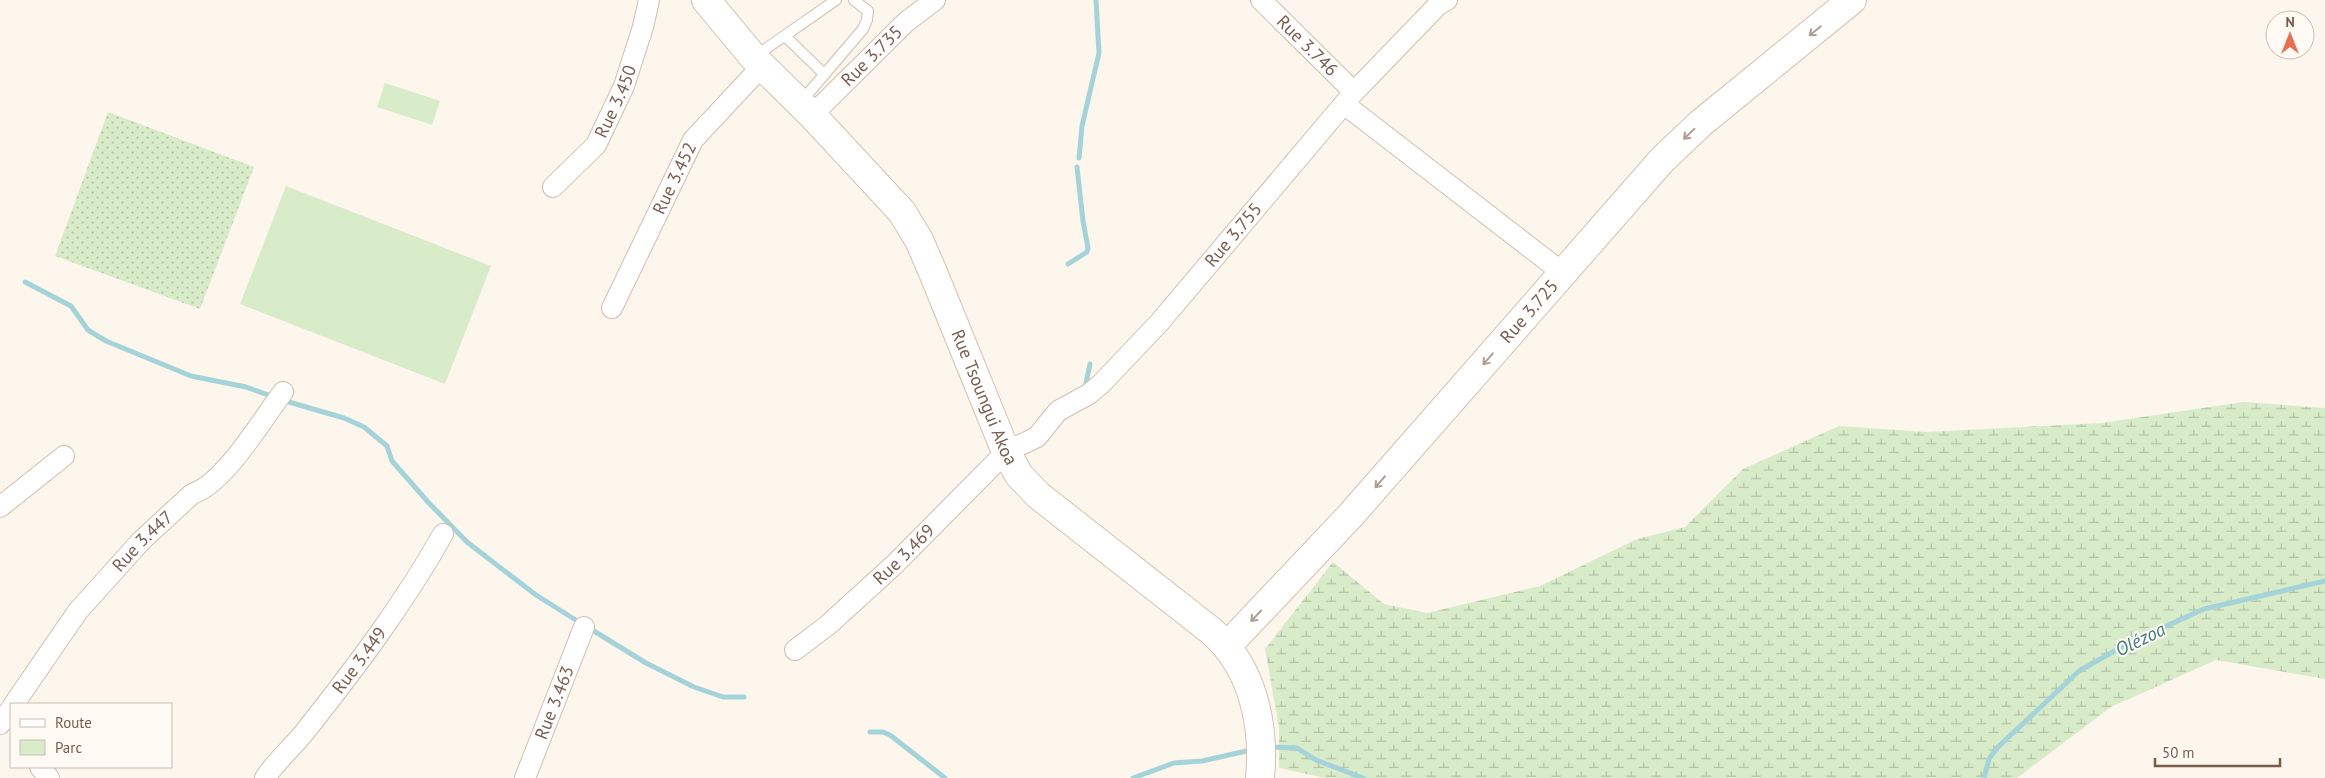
<svg xmlns="http://www.w3.org/2000/svg" width="2325" height="778" font-family="'PT Sans',sans-serif">
  <style>
    .green { fill: url(#green-dots) }
    .wetland { fill: url(#wetland-marsh) }
    .pitch { fill: #d8ecc9 }
    .lines { fill: none; stroke-linecap: round; stroke-linejoin: round }
    .stream { stroke: #a5d3da; stroke-width: 5 }
    .lane-casing { stroke: #d1beb0; stroke-width: 12 }
    .street-casing { stroke: #d1beb0; stroke-width: 22 }
    .secondary-casing { stroke: #d6c0b0; stroke-width: 30 }
    .lane { stroke: #fff; stroke-width: 10 }
    .street { stroke: #fff; stroke-width: 20 }
    .secondary { stroke: #fff; stroke-width: 28 }
    .oneway { stroke: #af9d94 }
    .labels { text-anchor: middle; stroke-width: 4; stroke-linejoin: round; paint-order: stroke }
    .street-label { font-size: 18px; fill: #7a5c4d; stroke: #fffaf3 }
    .water-label { font-size: 19px; font-style: italic; fill: #437c86; stroke: #fffaf3 }
  </style>
  <defs>
    <pattern id="green-dots" width="8" height="8" patternUnits="userSpaceOnUse" patternTransform="scale(1.25)"><rect width="8" height="8" fill="#d8ecc9"/><path d="M2 2h.1M6 6h.1" fill="none" stroke="#b4c2a5" stroke-width="1.8" stroke-linecap="round"/></pattern>
    <pattern id="wetland-marsh" width="20" height="14" patternUnits="userSpaceOnUse" patternTransform="scale(1.25)"><rect width="20" height="14" fill="#d8ecc9"/><path d="M1 5h8M5 5V1M11 12h8M15 12V8" fill="none" stroke="#b4c2a5"/></pattern>
  </defs>
  <rect width="100%" height="100%" fill="#fdf6ec"/>
  <path class="green" d="M108,112L254,167L200,309L55,256Z"/>
  <path class="wetland" d="M2243,402L2325,408V679L2216,660L2111,707L2017,778H1325L1279,768V728L1265,649L1333,562L1384,604L1427,613L1540,586L1637,539L1685,527L1743,469L1839,426L1926,432L2102,423Z"/>
  <g class="pitch">
    <path d="M385,83L440,101L432,125L377,107Z"/>
    <path d="M286,186L491,266L445,384L240,304Z"/>
  </g>
  <g class="lines">
    <g class="stream">
      <path d="M1079,158L1082,126L1099,53L1096,0"/>
      <path d="M1068,264L1087,252L1088,248L1083,221L1077,167"/>
      <path d="M25,282L71,306L88,330L106,341L191,376L246,387L274,397"/>
      <path d="M1085,388L1090,364"/>
      <path d="M282,400L344,418L364,427L387,446L392,461L428,502L467,542L536,595L582,624"/>
      <path d="M589,628L646,663L694,687L723,697H744"/>
      <path d="M870,732H883L890,735L945,778"/>
      <path d="M1270,747L1297,748L1316,760L1363,778"/>
      <path d="M1133,778L1174,763L1202,761L1251,750"/>
      <path d="M1984,778L1989,759L1997,748L2079,671L2125,645L2204,609L2325,581"/>
    </g>
    <g class="lane-casing">
      <g id="lane">
        <path d="M785,36L824,74"/>
        <path d="M754,57L836,0"/>
        <path d="M800,103L863,29L867,20L868,11L854,0"/>
      </g>
    </g>
    <g class="street-casing">
      <g id="street">
        <path id="s1" d="M1261,0L1354,92"/>
        <path d="M1344,104L1563,273"/>
        <path id="s2" d="M812,115L906,22L935,0"/>
        <path id="s3" d="M553,187L596,145L624,86L643,27L649,0"/>
        <path id="s4" d="M612,308L693,140L763,65"/>
        <path d="M0,507L64,456"/>
        <path id="s5" d="M795,650L828,625L894,565L1006,452L1037,437L1058,411L1089,394L1101,384L1159,323L1354,92L1438,5L1447,0"/>
        <path id="s6" d="M14,704L78,611L141,541L192,494C224,484 262,420 283,392"/>
        <path d="M0,724L11,709"/>
        <path d="M40,767L49,778"/>
        <path id="s7" d="M265,778C277,760 294,746 307,729C356,667 405,602 443,534"/>
        <path id="s8" d="M525,778L584,627"/>
      </g>
    </g>
    <g class="secondary-casing">
      <g id="secondary">
        <path id="s9" d="M706,0L754,58L812,115L902,212L919,240L932,270L1006,452L1019,475L1038,495L1210,630C1253,666 1265,725 1260,778"/>
        <path id="s10" d="M1227,646L1350,516L1662,160L1701,123L1852,0"/>
      </g>
    </g>
    <use href="#lane" class="lane"/>
    <use href="#street" class="street"/>
    <use href="#secondary" class="secondary"/>
  </g>
  <defs><path id="oneway-shaft" d="M-6 0H5M1.5-3L5.5 0L1.5 3" fill="none" stroke-width="1.6" stroke-linecap="round" stroke-linejoin="round" transform="scale(1.25)"/></defs>
  <g class="oneway">
    <use href="#oneway-shaft" transform="translate(1815 31) rotate(141)"/>
    <use href="#oneway-shaft" transform="translate(1689 134) rotate(137)"/>
    <use href="#oneway-shaft" transform="translate(1488 359) rotate(131)"/>
    <use href="#oneway-shaft" transform="translate(1380 482) rotate(131)"/>
    <use href="#oneway-shaft" transform="translate(1256 616) rotate(133)"/>
  </g>
  <g class="labels">
    <g class="street-label">
      <text dy="6" stroke="none"><textPath href="#s1" startOffset="65">Rue 3.746</textPath></text>
      <text dy="6" stroke="none"><textPath href="#s2" startOffset="84">Rue 3.735</textPath></text>
      <text dy="6" stroke="none"><textPath href="#s3" startOffset="108">Rue 3.450</textPath></text>
      <text dy="6" stroke="none"><textPath href="#s4" startOffset="144">Rue 3.452</textPath></text>
      <text dy="6" stroke="none"><textPath href="#s5" startOffset="608">Rue 3.755</textPath></text>
      <text dy="6" stroke="none"><textPath href="#s10" startOffset="451">Rue 3.725</textPath></text>
      <text dy="6" stroke="none"><textPath href="#s9" startOffset="492">Rue Tsoungui Akoa</textPath></text>
      <text dy="6" stroke="none"><textPath href="#s6" startOffset="208">Rue 3.447</textPath></text>
      <text dy="6" stroke="none"><textPath href="#s5" startOffset="145">Rue 3.469</textPath></text>
      <text dy="6" stroke="none"><textPath href="#s7" startOffset="151">Rue 3.449</textPath></text>
      <text dy="6" stroke="none"><textPath href="#s8" startOffset="81">Rue 3.463</textPath></text>
    </g>
    <g class="water-label">
      <text transform="translate(2140 639) rotate(-26)" y="7">Olézoa</text>
    </g>
  </g>
  <rect x="10" y="703" width="162" height="65" fill="#fffaf3" stroke="#cabbb1"/>
  <rect x="20" y="719" width="25" height="8" fill="#ffffff" stroke="#cabbb1"/>
  <text x="55" y="728" font-size="15" fill="#7a5c4d">Route</text>
  <rect x="20" y="740" width="25" height="15" fill="#d8ecc9" stroke="#cabbb1"/>
  <text x="55" y="753" font-size="15" fill="#7a5c4d">Parc</text>
  <g transform="translate(2290 35)"><circle r="24" fill="#fffaf3" stroke="#cabbb1"/>
  <path d="M0-4L9 19L0 12L-9 19Z" fill="#e76f51"/>
  <text y="-8" font-size="14" font-weight="bold" text-anchor="middle" fill="#7a5c4d">N</text>
  </g>
  <path d="M2155 758v8h125v-8" fill="none" stroke="#7a5c4d" stroke-width="2.5"/>
  <text x="2162" y="758" font-size="15" fill="#7a5c4d" stroke="#fffaf3" stroke-width="4" paint-order="stroke">50 m</text>
</svg>
